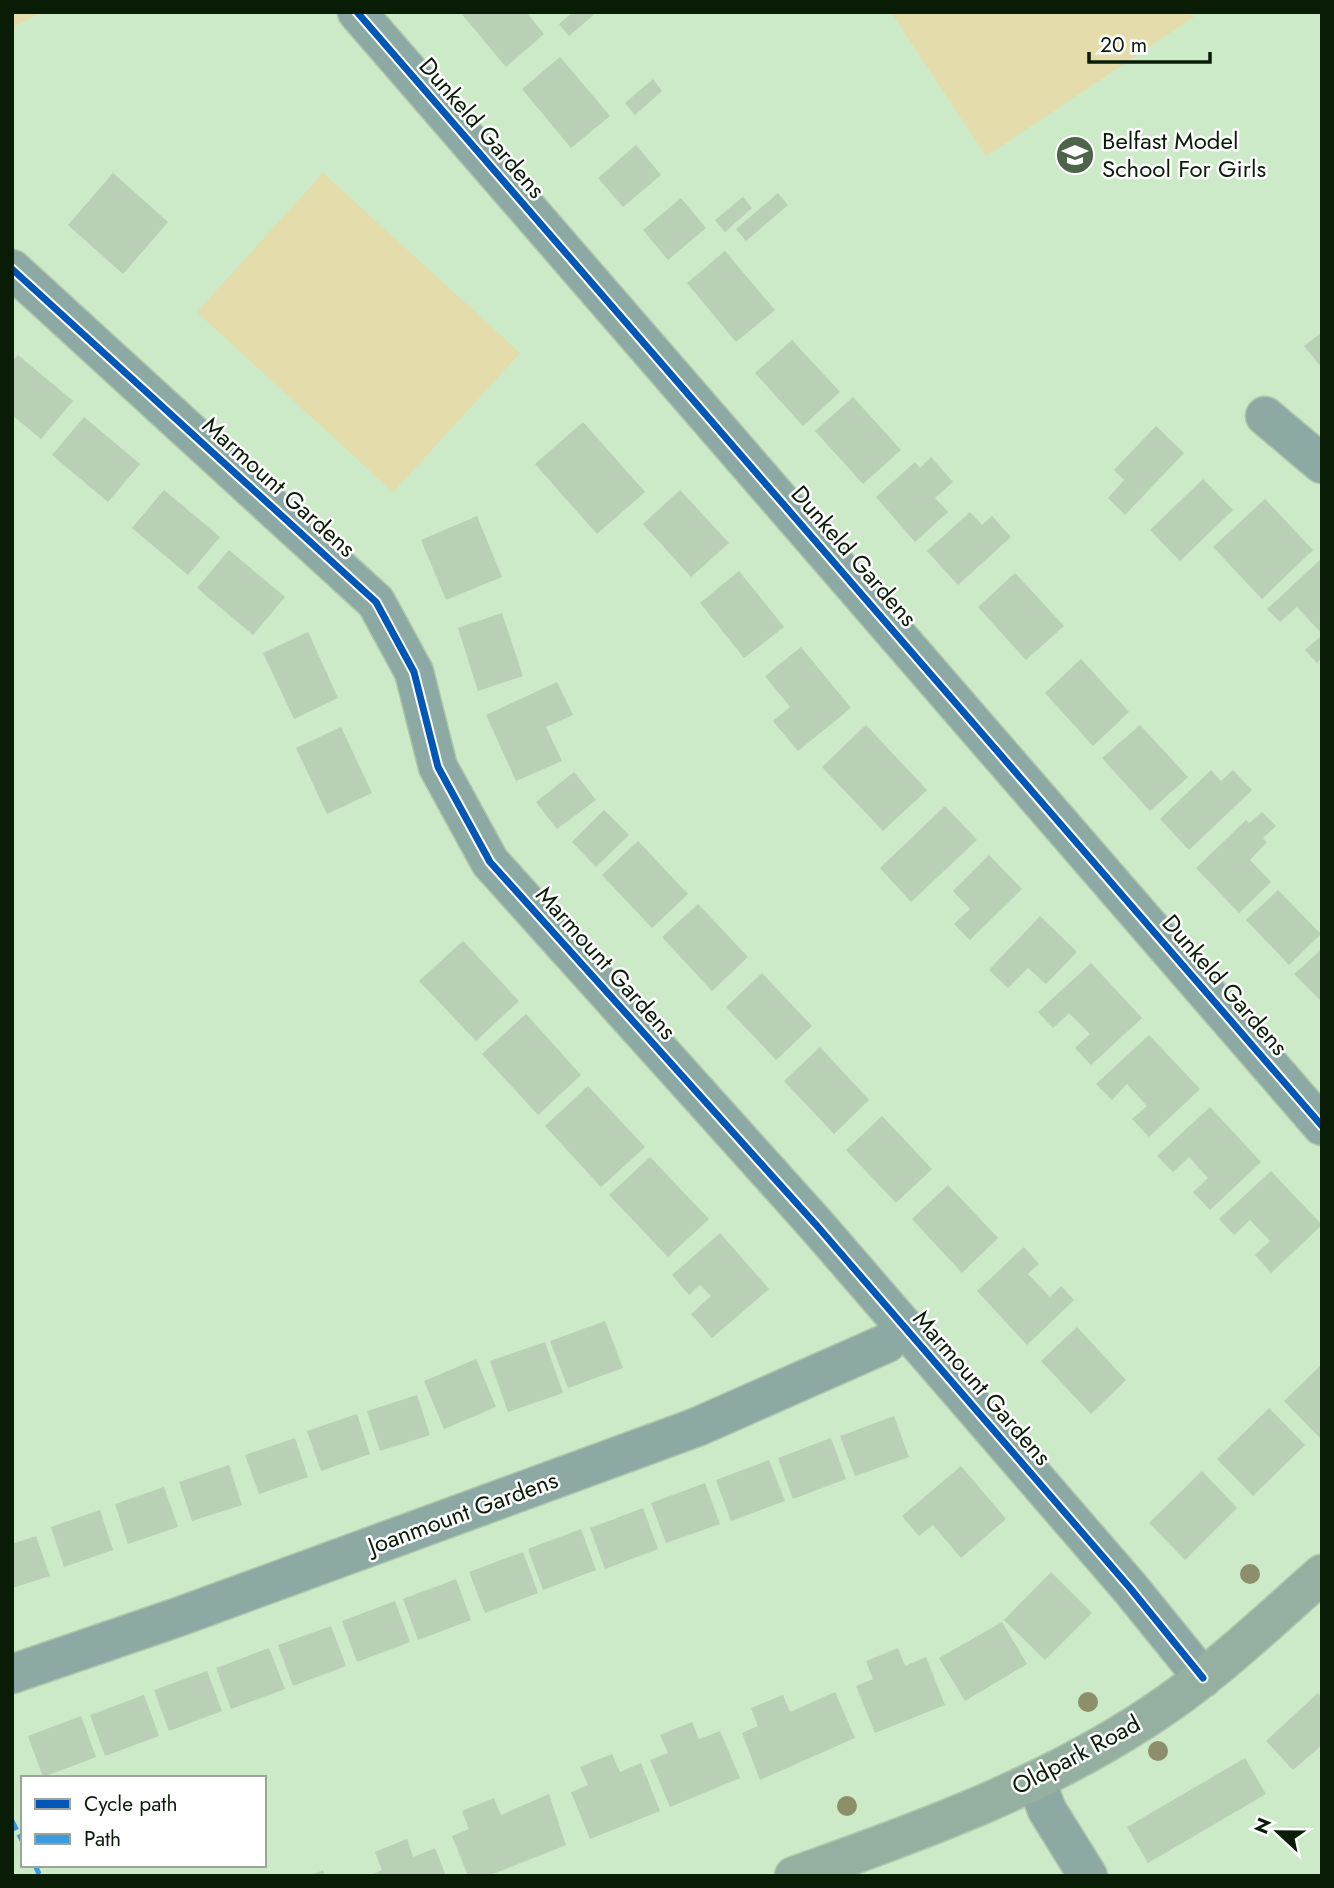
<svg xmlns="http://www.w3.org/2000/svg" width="1334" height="1888" font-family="Jost,sans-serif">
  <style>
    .green { fill: #e4dcaa }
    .building { fill: #b9d0b6 }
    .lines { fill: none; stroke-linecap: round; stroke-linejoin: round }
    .minor-casing { stroke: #afc6ab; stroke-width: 41 }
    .major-casing { stroke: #afc6ab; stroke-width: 41 }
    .minor { stroke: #8caaa3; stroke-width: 38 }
    .major { stroke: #95b0a0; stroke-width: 38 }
    .quiet { stroke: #3a9bdd; stroke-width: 5; stroke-dasharray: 10 5; stroke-linecap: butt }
    .cycleway-casing { stroke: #fff; stroke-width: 11 }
    .cycleway { stroke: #0057b8; stroke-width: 7 }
    .tree { fill: #8d8f6b }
    .labels { text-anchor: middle; stroke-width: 5; stroke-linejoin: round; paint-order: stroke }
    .street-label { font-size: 24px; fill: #091c06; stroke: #fff }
    .poi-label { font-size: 24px; fill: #091c06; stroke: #fff; text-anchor: start }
  </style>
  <rect width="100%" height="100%" fill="#cce9c8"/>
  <g class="green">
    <path d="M12,12H43L12,27Z"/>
    <path d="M891,12H1191L1194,17L986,156Z"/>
    <path d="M323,173L520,353L393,492L197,312Z"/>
  </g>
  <g class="building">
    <path d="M460,12H526L544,34L506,67Z"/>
    <path d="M573,12H597L569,36L559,24Z"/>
    <path d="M560,57L610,116L571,148L522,89Z"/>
    <path d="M653,79L662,91L635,115L625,103Z"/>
    <path d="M636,145L661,175L623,207L598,178Z"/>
    <path d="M113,173L168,222L123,274L68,225Z"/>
    <path d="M778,193L788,205L746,241L736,229Z"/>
    <path d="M743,197L752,208L725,232L715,220Z"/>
    <path d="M681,198L706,228L668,260L643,230Z"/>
    <path d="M725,251L775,310L736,342L687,283Z"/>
    <path d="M1322,332V368L1304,346Z"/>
    <path d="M792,340L840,392L803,426L755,373Z"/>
    <path d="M18,355L73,401L41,439L12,415V361Z"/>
    <path d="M853,397L901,450L863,484L815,431Z"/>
    <path d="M84,417L140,464L108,502L52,455Z"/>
    <path d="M583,422L645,492L597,534L535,464Z"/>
    <path d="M1156,426L1184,453L1125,515L1108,498L1124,480L1114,470Z"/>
    <path d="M931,457L953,482L935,498L948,512L915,542L876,497L915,462L920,468Z"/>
    <path d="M1203,479L1233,510L1180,561L1150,530Z"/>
    <path d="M164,490L220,537L188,575L132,528Z"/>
    <path d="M680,490L729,543L691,577L643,524Z"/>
    <path d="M1265,499L1313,550L1262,599L1213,547Z"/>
    <path d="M970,512L982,525L992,516L1011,537L958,585L927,551Z"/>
    <path d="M477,516L502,577L446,600L421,540Z"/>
    <path d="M229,550L285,597L253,635L197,588Z"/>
    <path d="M1320,560L1322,634L1297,607L1280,622L1267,609Z"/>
    <path d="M739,571L784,627L744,658L700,603Z"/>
    <path d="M1015,573L1064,626L1026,660L978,607Z"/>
    <path d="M502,613L523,676L478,691L458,628Z"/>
    <path d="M308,632L338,698L294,719L263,653Z"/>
    <path d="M1322,635V658L1317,663L1305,650Z"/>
    <path d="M801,647L851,708L798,751L773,721L790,707L765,676Z"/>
    <path d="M1081,659L1129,712L1093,746L1045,693Z"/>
    <path d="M557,682L573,715L546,727L562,761L516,781L486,715Z"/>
    <path d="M866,725L927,790L883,831L822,767Z"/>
    <path d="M1140,725L1188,777L1150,811L1102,758Z"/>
    <path d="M341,727L372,793L327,814L296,748Z"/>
    <path d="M1211,770L1221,781L1233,770L1252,790L1189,850L1160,819Z"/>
    <path d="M574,772L596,800L557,829L536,802Z"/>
    <path d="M945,806L977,840L911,902L880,868Z"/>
    <path d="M604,810L629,835L596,867L572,842Z"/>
    <path d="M1262,812L1276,826L1263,838L1267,842L1250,860L1271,882L1239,913L1196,868L1246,820L1249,823Z"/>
    <path d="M638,841L688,894L652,928L602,875Z"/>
    <path d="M989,855L1022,889L970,940L954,924L970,909L953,891Z"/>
    <path d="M1278,890L1321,934L1289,965L1246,920Z"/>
    <path d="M698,904L748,957L712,991L662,937Z"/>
    <path d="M1040,916L1077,952L1046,984L1028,968L1008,988L989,970Z"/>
    <path d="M463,941L519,1001L476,1041L419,981Z"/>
    <path d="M1322,949V1002L1294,974Z"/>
    <path d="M1091,963L1142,1018L1091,1065L1075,1048L1090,1034L1069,1013L1053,1028L1038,1012Z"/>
    <path d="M762,973L812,1026L776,1060L726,1007Z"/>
    <path d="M526,1014L581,1075L538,1115L482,1054Z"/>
    <path d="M1149,1035L1200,1089L1149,1137L1132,1119L1147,1106L1127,1084L1112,1100L1096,1084Z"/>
    <path d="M820,1047L869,1100L834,1134L784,1081Z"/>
    <path d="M588,1086L645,1147L601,1187L545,1126Z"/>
    <path d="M1210,1107L1261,1162L1210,1210L1193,1192L1208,1178L1189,1157L1173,1172L1157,1156Z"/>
    <path d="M882,1116L932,1169L896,1203L846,1150Z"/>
    <path d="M650,1157L709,1219L668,1257L609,1195Z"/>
    <path d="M1271,1171L1322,1225L1271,1273L1255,1255L1270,1241L1250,1220L1234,1235L1219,1219Z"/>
    <path d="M948,1185L998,1238L962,1273L912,1219Z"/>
    <path d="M720,1233L769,1289L712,1338L691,1314L711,1296L700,1285L689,1295L672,1275Z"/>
    <path d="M1024,1247L1039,1264L1028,1274L1050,1297L1061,1286L1074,1300L1027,1345L977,1291Z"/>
    <path d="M605,1321L623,1368L568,1388L550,1341Z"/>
    <path d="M1077,1327L1126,1380L1091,1414L1041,1361Z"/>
    <path d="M545,1342L563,1393L508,1412L490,1361Z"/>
    <path d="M476,1359L496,1407L444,1429L424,1381Z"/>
    <path d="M1322,1364V1436L1320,1438L1284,1401Z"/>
    <path d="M417,1395L430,1435L380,1451L367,1411Z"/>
    <path d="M1269,1408L1305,1445L1253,1496L1217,1459Z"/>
    <path d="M357,1414L370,1454L321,1471L307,1431Z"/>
    <path d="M894,1416L909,1457L855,1476L840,1436Z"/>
    <path d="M295,1438L308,1477L259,1494L245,1455Z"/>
    <path d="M831,1438L846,1479L793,1499L778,1458Z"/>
    <path d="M769,1460L785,1501L731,1521L716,1480Z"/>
    <path d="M229,1465L242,1505L192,1521L179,1482Z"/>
    <path d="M961,1466L1006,1519L961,1558L933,1525L919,1536L902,1516Z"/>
    <path d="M1202,1471L1237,1508L1185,1560L1149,1523Z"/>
    <path d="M705,1483L720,1524L666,1543L651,1503Z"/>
    <path d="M164,1487L178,1527L128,1544L115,1504Z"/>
    <path d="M643,1508L658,1549L605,1569L590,1528Z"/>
    <path d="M100,1510L113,1550L64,1567L51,1527Z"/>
    <path d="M581,1529L596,1570L543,1590L528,1549Z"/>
    <path d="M36,1536L50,1576L12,1588V1544Z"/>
    <path d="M523,1552L538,1593L485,1613L469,1572Z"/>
    <path d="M1051,1572L1092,1613L1045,1660L1004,1620Z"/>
    <path d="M456,1579L471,1620L418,1640L403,1599Z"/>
    <path d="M395,1601L410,1642L357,1662L342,1621Z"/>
    <path d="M1002,1622L1027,1664L965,1701L939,1658Z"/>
    <path d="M331,1626L346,1666L293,1686L278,1645Z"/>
    <path d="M269,1648L285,1689L231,1709L216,1668Z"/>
    <path d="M898,1648L905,1666L926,1657L945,1705L875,1733L856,1686L873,1679L866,1661Z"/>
    <path d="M207,1671L222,1711L169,1731L154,1690Z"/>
    <path d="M835,1692L855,1738L760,1780L742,1733L758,1726L751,1708L783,1695L790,1712Z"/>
    <path d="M1318,1693L1322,1697V1745L1293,1770L1266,1741Z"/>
    <path d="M144,1695L159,1736L105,1756L90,1715Z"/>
    <path d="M81,1716L96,1757L43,1777L28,1736Z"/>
    <path d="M692,1722L699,1739L720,1731L740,1778L670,1807L650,1760L668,1753L660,1735Z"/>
    <path d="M612,1754L620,1772L641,1763L660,1811L590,1839L571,1792L588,1785L580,1767Z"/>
    <path d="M1245,1758L1266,1794L1148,1863L1127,1827Z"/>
    <path d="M549,1794L566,1845L488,1876H468L452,1836L469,1829L462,1811L494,1798L501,1815Z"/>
    <path d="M407,1839L413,1857L435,1848L446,1876H369L382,1870L375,1852Z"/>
    <path d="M323,1870L325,1876H309Z"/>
  </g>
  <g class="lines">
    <g class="minor-casing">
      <g id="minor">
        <path d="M357,12L1322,1126"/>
        <path d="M12,269L376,602L414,672L438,767L490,862L818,1227L1130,1588L1203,1678"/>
        <path d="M1265,416L1322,464"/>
        <path d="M12,1674L181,1616L697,1427L887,1343L904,1328"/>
        <path d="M1036,1781L1047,1810L1088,1876"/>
      </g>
    </g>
    <g class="major-casing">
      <path id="major" d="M794,1876C922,1831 1054,1783 1166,1705C1222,1666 1271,1619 1322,1574"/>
    </g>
    <use href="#minor" class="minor"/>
    <use href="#major" class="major"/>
    <g class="quiet">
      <path d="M12,1821L23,1842"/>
      <path d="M35,1865L40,1876"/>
    </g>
    <g class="cycleway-casing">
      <g id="cycleway">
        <path d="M357,12L1322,1126"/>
        <path d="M12,269L376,602L414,672L438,767L490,862L818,1227L1130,1588L1203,1678"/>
      </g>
    </g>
    <use href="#cycleway" class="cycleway"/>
  </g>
  <g class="tree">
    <circle cx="1250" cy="1574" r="10"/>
    <circle cx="1088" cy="1702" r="10"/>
    <circle cx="1158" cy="1751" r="10"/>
    <circle cx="847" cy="1806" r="10"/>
  </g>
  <defs>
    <g id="school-disc" transform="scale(2.0125)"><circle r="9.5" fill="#4d644a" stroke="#fff"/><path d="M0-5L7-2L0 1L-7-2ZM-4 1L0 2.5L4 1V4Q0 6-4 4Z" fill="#fff"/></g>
  </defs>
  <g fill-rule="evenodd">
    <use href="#school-disc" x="1075" y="155"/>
  </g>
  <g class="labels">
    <g class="street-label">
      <text transform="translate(482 128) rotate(49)" y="8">Dunkeld Gardens</text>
      <text transform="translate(279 487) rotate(42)" y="8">Marmount Gardens</text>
      <text transform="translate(854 556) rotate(49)" y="8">Dunkeld Gardens</text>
      <text transform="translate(606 963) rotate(48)" y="8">Marmount Gardens</text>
      <text transform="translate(1225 985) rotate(49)" y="8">Dunkeld Gardens</text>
      <text transform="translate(982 1388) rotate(49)" y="8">Marmount Gardens</text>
      <text transform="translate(463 1513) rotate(-20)" y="8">Joanmount Gardens</text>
      <text transform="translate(1076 1755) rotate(-28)" y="8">Oldpark Road</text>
    </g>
    <g class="poi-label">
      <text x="1102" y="149">Belfast Model<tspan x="1102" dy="28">School For Girls</tspan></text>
    </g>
  </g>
  <rect width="1334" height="1888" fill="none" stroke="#091c06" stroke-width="28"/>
  <rect x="21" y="1776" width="245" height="91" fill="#ffffff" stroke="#9da49b" stroke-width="2"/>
  <rect x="35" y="1799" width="35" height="10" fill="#0057b8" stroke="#9da49b" stroke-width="2"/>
  <text x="84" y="1811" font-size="21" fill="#091c06">Cycle path</text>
  <rect x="35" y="1834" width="35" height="10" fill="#3a9bdd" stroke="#9da49b" stroke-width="2"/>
  <text x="84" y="1846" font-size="21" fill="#091c06">Path</text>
  <g transform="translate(1278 1832) rotate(292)" stroke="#ffffff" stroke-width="5" paint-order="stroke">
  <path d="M0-5L12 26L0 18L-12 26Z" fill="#091c06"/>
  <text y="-10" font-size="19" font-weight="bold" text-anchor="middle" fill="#091c06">N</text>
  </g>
  <path d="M1089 52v10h121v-10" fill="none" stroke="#091c06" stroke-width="3.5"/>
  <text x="1100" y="52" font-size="21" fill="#091c06" stroke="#ffffff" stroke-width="5" paint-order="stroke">20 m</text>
</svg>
